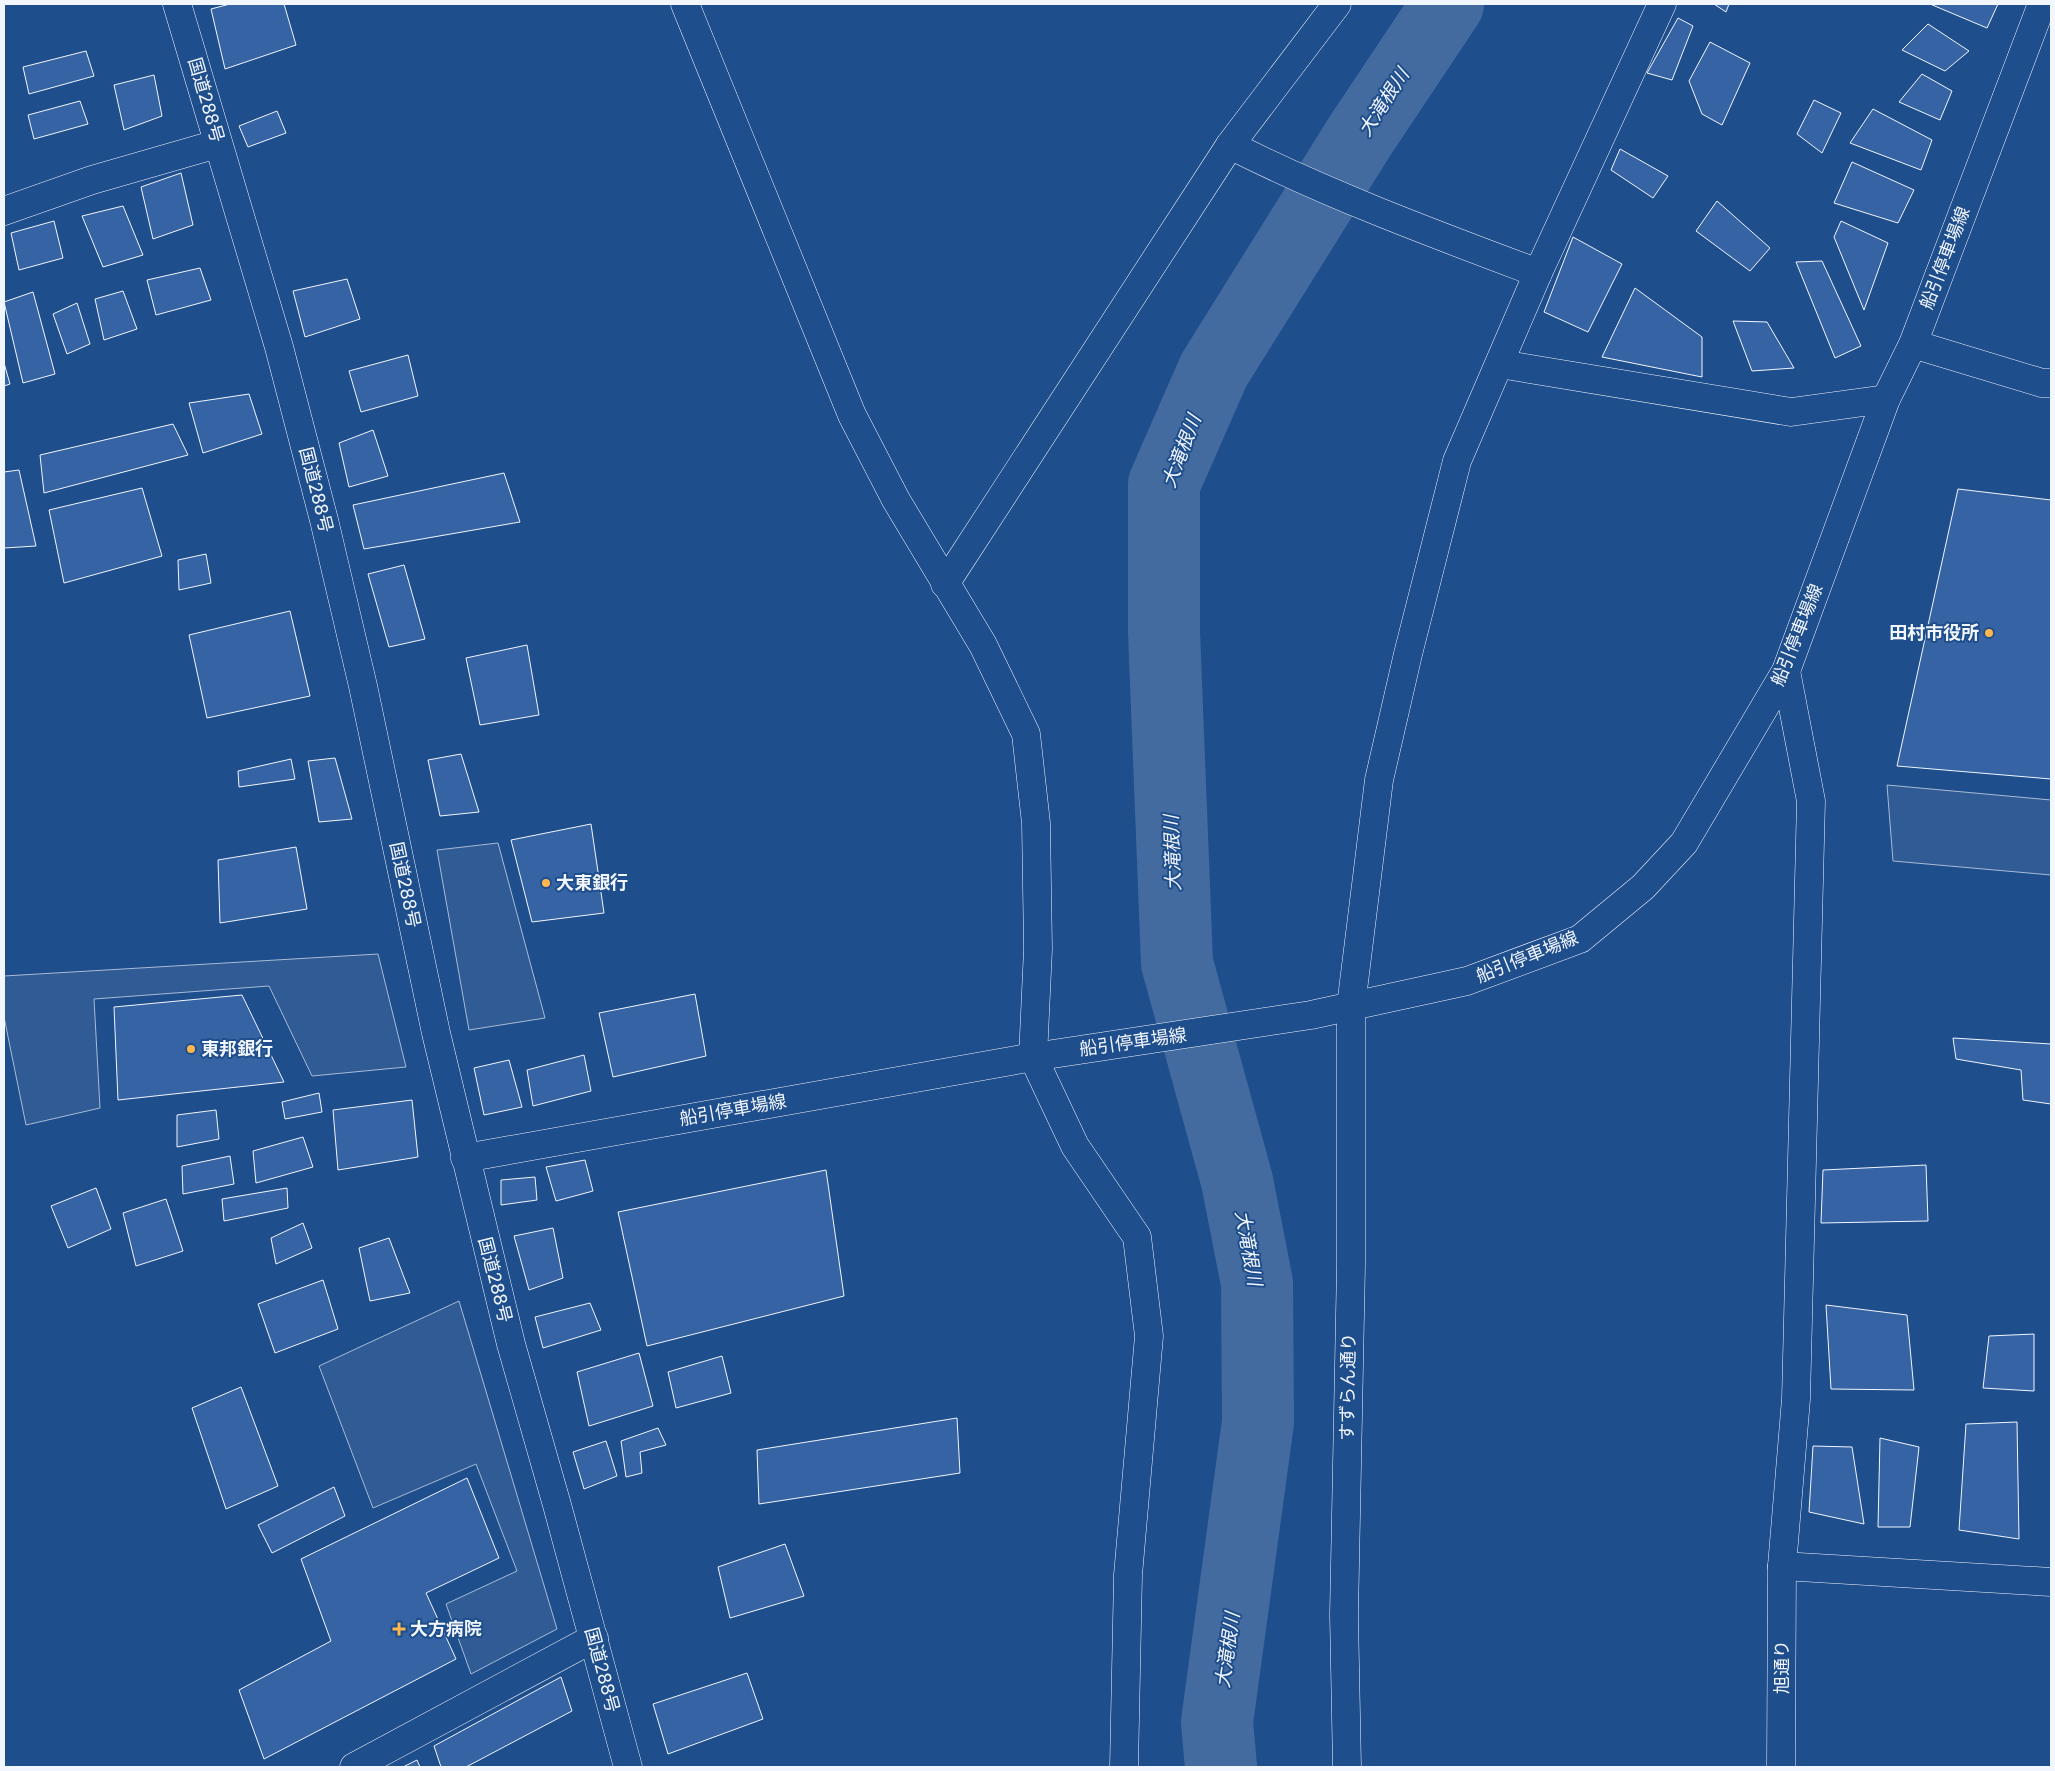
<svg xmlns="http://www.w3.org/2000/svg" width="2055" height="1771" font-family="Inter,'Noto Sans JP',sans-serif">
  <style>
    .built { fill: #305b95; stroke: #a8bbd7 }
    .lines { fill: none; stroke-linecap: round; stroke-linejoin: round }
    .river { stroke: #446ba0; stroke-width: 72 }
    .building { fill: #3563a3; stroke: #f2f6ff }
    .minor-casing { stroke: #f2f6ff; stroke-width: 29 }
    .tertiary-casing { stroke: #f2f6ff; stroke-width: 29 }
    .secondary-casing { stroke: #f2f6ff; stroke-width: 29 }
    .trunk-casing { stroke: #f2f6ff; stroke-width: 29 }
    .minor { stroke: #1f4e8c; stroke-width: 28 }
    .tertiary { stroke: #1f4e8c; stroke-width: 28 }
    .secondary { stroke: #1f4e8c; stroke-width: 28 }
    .trunk { stroke: #1f4e8c; stroke-width: 28 }
    .poi-dot { fill: #ffb74d; stroke: #1f4e8c; stroke-width: 2 }
    .labels { text-anchor: middle; stroke-width: 4; stroke-linejoin: round; paint-order: stroke }
    .street-label { font-size: 18px; fill: #f2f6ff; stroke: #1f4e8c }
    .poi-label { font-size: 18px; font-weight: bold; fill: #f2f6ff; stroke: #1f4e8c; text-anchor: start }
    .water-label { font-size: 19px; font-style: italic; fill: #f2f6ff; stroke: #1f4e8c }
  </style>
  <rect width="100%" height="100%" fill="#1f4e8c"/>
  <g class="built">
    <path d="M1887,785L2051,800V875L1893,861Z"/>
    <path d="M498,843L545,1018L469,1030L437,850Z"/>
    <path d="M378,954L406,1067L312,1076L269,986L94,999L100,1108L26,1125L4,1017V976Z"/>
    <path d="M459,1301L557,1629L471,1674L446,1604L517,1571L476,1464L373,1508L319,1366Z"/>
  </g>
  <g class="lines">
    <path class="river" d="M1221,1767L1217,1722L1258,1422L1257,1283L1237,1181L1177,963L1164,632V484L1214,370L1360,136L1448,4"/>
  </g>
  <g class="building">
    <path d="M230,4H284L296,45L225,69L211,9Z"/>
    <path d="M1714,4H1729L1726,12Z"/>
    <path d="M1930,4H1998L1987,28Z"/>
    <path d="M1678,18L1693,26L1672,80L1647,73Z"/>
    <path d="M1928,24L1969,51L1945,71L1902,50Z"/>
    <path d="M1710,42L1750,63L1722,125L1702,114L1689,81Z"/>
    <path d="M86,51L94,76L29,94L23,67Z"/>
    <path d="M1922,74L1952,91L1940,120L1899,102Z"/>
    <path d="M154,75L162,116L124,130L114,85Z"/>
    <path d="M1814,100L1841,113L1822,153L1797,134Z"/>
    <path d="M80,101L88,124L34,139L28,115Z"/>
    <path d="M1873,109L1932,140L1921,170L1850,143Z"/>
    <path d="M277,111L286,133L248,147L239,126Z"/>
    <path d="M1620,149L1668,176L1653,198L1611,170Z"/>
    <path d="M1852,162L1914,190L1898,223L1834,203Z"/>
    <path d="M181,173L193,225L153,239L141,187Z"/>
    <path d="M1717,201L1770,248L1750,271L1696,231Z"/>
    <path d="M123,206L143,255L103,267L82,216Z"/>
    <path d="M54,221L63,258L19,270L11,233Z"/>
    <path d="M1841,221L1888,243L1864,310L1834,237Z"/>
    <path d="M1573,237L1622,264L1588,332L1544,312Z"/>
    <path d="M1822,261L1861,346L1835,358L1796,262Z"/>
    <path d="M200,268L211,300L156,315L147,280Z"/>
    <path d="M347,279L360,319L305,337L293,291Z"/>
    <path d="M1635,288L1702,337V377L1602,357Z"/>
    <path d="M123,291L137,329L104,340L95,299Z"/>
    <path d="M33,292L55,374L23,383L4,302Z"/>
    <path d="M77,303L90,344L67,354L53,314Z"/>
    <path d="M1733,321L1767,322L1794,368L1752,371Z"/>
    <path d="M408,355L418,396L361,412L349,371Z"/>
    <path d="M4,363L10,384L4,386Z"/>
    <path d="M249,394L262,434L203,453L189,403Z"/>
    <path d="M173,424L188,455L44,493L40,455Z"/>
    <path d="M373,430L388,476L349,487L339,443Z"/>
    <path d="M19,470L36,546L4,548V472Z"/>
    <path d="M504,473L520,522L364,549L353,505Z"/>
    <path d="M142,488L162,556L64,583L49,510Z"/>
    <path d="M1958,489L2051,500V779L1897,766Z"/>
    <path d="M206,554L211,583L179,590L178,560Z"/>
    <path d="M404,565L425,639L389,647L368,574Z"/>
    <path d="M290,611L310,696L207,718L189,635Z"/>
    <path d="M527,645L539,715L480,725L466,658Z"/>
    <path d="M461,754L479,812L440,816L428,760Z"/>
    <path d="M335,758L352,819L319,822L308,761Z"/>
    <path d="M291,759L295,779L239,787L238,771Z"/>
    <path d="M591,824L604,913L532,922L511,840Z"/>
    <path d="M296,847L307,909L220,923L218,860Z"/>
    <path d="M695,994L706,1056L613,1077L599,1013Z"/>
    <path d="M242,995L284,1082L118,1100L114,1007Z"/>
    <path d="M1953,1038L2051,1044V1104L2023,1100L2021,1070L1956,1059Z"/>
    <path d="M584,1055L591,1091L533,1106L527,1070Z"/>
    <path d="M509,1060L522,1107L484,1115L474,1068Z"/>
    <path d="M319,1093L322,1112L285,1119L282,1102Z"/>
    <path d="M412,1100L418,1157L338,1170L333,1110Z"/>
    <path d="M216,1110L219,1139L177,1147V1115Z"/>
    <path d="M303,1137L313,1167L256,1183L253,1151Z"/>
    <path d="M230,1156L234,1184L183,1194L182,1166Z"/>
    <path d="M585,1160L593,1191L556,1201L546,1167Z"/>
    <path d="M1926,1165L1928,1221L1821,1223L1823,1170Z"/>
    <path d="M826,1170L844,1296L647,1346L618,1212Z"/>
    <path d="M535,1177L537,1200L501,1205V1180Z"/>
    <path d="M96,1188L111,1229L68,1248L51,1206Z"/>
    <path d="M287,1188L288,1208L224,1221L222,1199Z"/>
    <path d="M166,1199L183,1251L136,1266L123,1213Z"/>
    <path d="M303,1223L312,1248L276,1264L271,1238Z"/>
    <path d="M553,1228L563,1278L529,1290L514,1236Z"/>
    <path d="M389,1238L410,1293L370,1301L359,1248Z"/>
    <path d="M323,1280L338,1329L275,1353L258,1304Z"/>
    <path d="M590,1303L601,1330L543,1348L535,1317Z"/>
    <path d="M1826,1305L1907,1315L1914,1390L1831,1389Z"/>
    <path d="M2034,1334V1391L1983,1388L1989,1336Z"/>
    <path d="M639,1353L653,1406L589,1426L577,1372Z"/>
    <path d="M722,1356L731,1393L676,1408L668,1372Z"/>
    <path d="M241,1387L278,1486L226,1509L192,1408Z"/>
    <path d="M957,1418L960,1473L759,1504L757,1450Z"/>
    <path d="M2017,1422L2019,1539L1959,1530L1966,1424Z"/>
    <path d="M658,1428L666,1445L640,1452L642,1473L626,1477L621,1441Z"/>
    <path d="M1880,1438L1919,1447L1910,1527H1878Z"/>
    <path d="M606,1441L617,1476L584,1489L573,1452Z"/>
    <path d="M1813,1446L1852,1447L1864,1524L1809,1512Z"/>
    <path d="M467,1478L499,1558L426,1593L456,1659L264,1759L239,1690L331,1641L301,1559Z"/>
    <path d="M334,1487L345,1516L272,1553L258,1525Z"/>
    <path d="M785,1544L804,1596L730,1618L718,1567Z"/>
    <path d="M747,1673L763,1719L668,1754L653,1704Z"/>
    <path d="M561,1677L572,1711L466,1767H441L434,1746Z"/>
    <path d="M417,1760L420,1767H403Z"/>
  </g>
  <g class="lines">
    <g class="minor-casing">
      <g id="minor">
        <path d="M685,4L852,415L896,500L983,645L1026,734L1036,823L1038,949L1033,1057L1075,1146L1137,1237L1149,1336L1128,1575L1124,1767"/>
        <path d="M1230,145C1329,195 1434,234 1538,273"/>
        <path d="M4,211L92,180L217,144"/>
        <path d="M1500,364L1791,412L1886,399"/>
        <path d="M945,584L1230,145L1337,4"/>
        <path d="M1782,1566L2051,1582"/>
        <path d="M354,1767L594,1638"/>
        <path d="M1347,1767L1344,1615L1351,1265V1006L1379,780L1408,654L1457,461L1538,273L1662,4"/>
        <path d="M1781,1767L1782,1566L1796,1399L1811,801L1786,671"/>
      </g>
    </g>
    <g class="tertiary-casing">
      <path id="tertiary" d="M1913,344L2042,383H2051"/>
    </g>
    <g class="secondary-casing">
      <path id="secondary" d="M465,1158L1033,1057L1311,1015L1467,981L1580,939L1643,887L1684,843L1786,671L1886,399L1913,344L2042,4"/>
    </g>
    <g class="trunk-casing">
      <path id="trunk" d="M177,4L279,347L324,520L363,686L436,1033L511,1344L557,1505L628,1767"/>
    </g>
    <use href="#minor" class="minor"/>
    <use href="#tertiary" class="tertiary"/>
    <use href="#secondary" class="secondary"/>
    <use href="#trunk" class="trunk"/>
  </g>
  <g class="poi-dot">
    <circle cx="1989" cy="633" r="5"/>
    <circle cx="546" cy="883" r="5"/>
    <circle cx="191" cy="1049" r="5"/>
    <path d="M396.5 1621.5h5v5h5v5h-5v5h-5v-5h-5v-5h5z"/>
  </g>
  <g class="labels">
    <g class="street-label">
      <text transform="translate(206 100) rotate(74)" y="6">国道288号</text>
      <text transform="translate(1945 258) rotate(-69)" y="6">船引停車場線</text>
      <text transform="translate(316 490) rotate(76)" y="6">国道288号</text>
      <text transform="translate(1797 635) rotate(-68)" y="6">船引停車場線</text>
      <text transform="translate(405 885) rotate(78)" y="6">国道288号</text>
      <text transform="translate(1527 957) rotate(-22)" y="6">船引停車場線</text>
      <text transform="translate(1133 1042) rotate(-8)" y="6">船引停車場線</text>
      <text transform="translate(733 1110) rotate(-10)" y="6">船引停車場線</text>
      <text transform="translate(495 1280) rotate(76)" y="6">国道288号</text>
      <text transform="translate(1348 1387) rotate(-89)" y="6">すずらん通り</text>
      <text transform="translate(1782 1667) rotate(-90)" y="6">旭通り</text>
      <text transform="translate(602 1670) rotate(75)" y="6">国道288号</text>
    </g>
    <g class="poi-label">
      <text x="1979" y="639" text-anchor="end">田村市役所</text>
      <text x="556" y="889">大東銀行</text>
      <text x="201" y="1055">東邦銀行</text>
      <text x="410" y="1635">大方病院</text>
    </g>
    <g class="water-label">
      <text transform="translate(1383 102) rotate(-57)" y="7">大滝根川</text>
      <text transform="translate(1181 451) rotate(-69)" y="7">大滝根川</text>
      <text transform="translate(1172 853) rotate(-92)" y="7">大滝根川</text>
      <text transform="translate(1249 1248) rotate(80)" y="7">大滝根川</text>
      <text transform="translate(1227 1650) rotate(-82)" y="7">大滝根川</text>
    </g>
  </g>
  <rect width="2055" height="1771" fill="none" stroke="#f2f6ff" stroke-width="10"/>
</svg>
